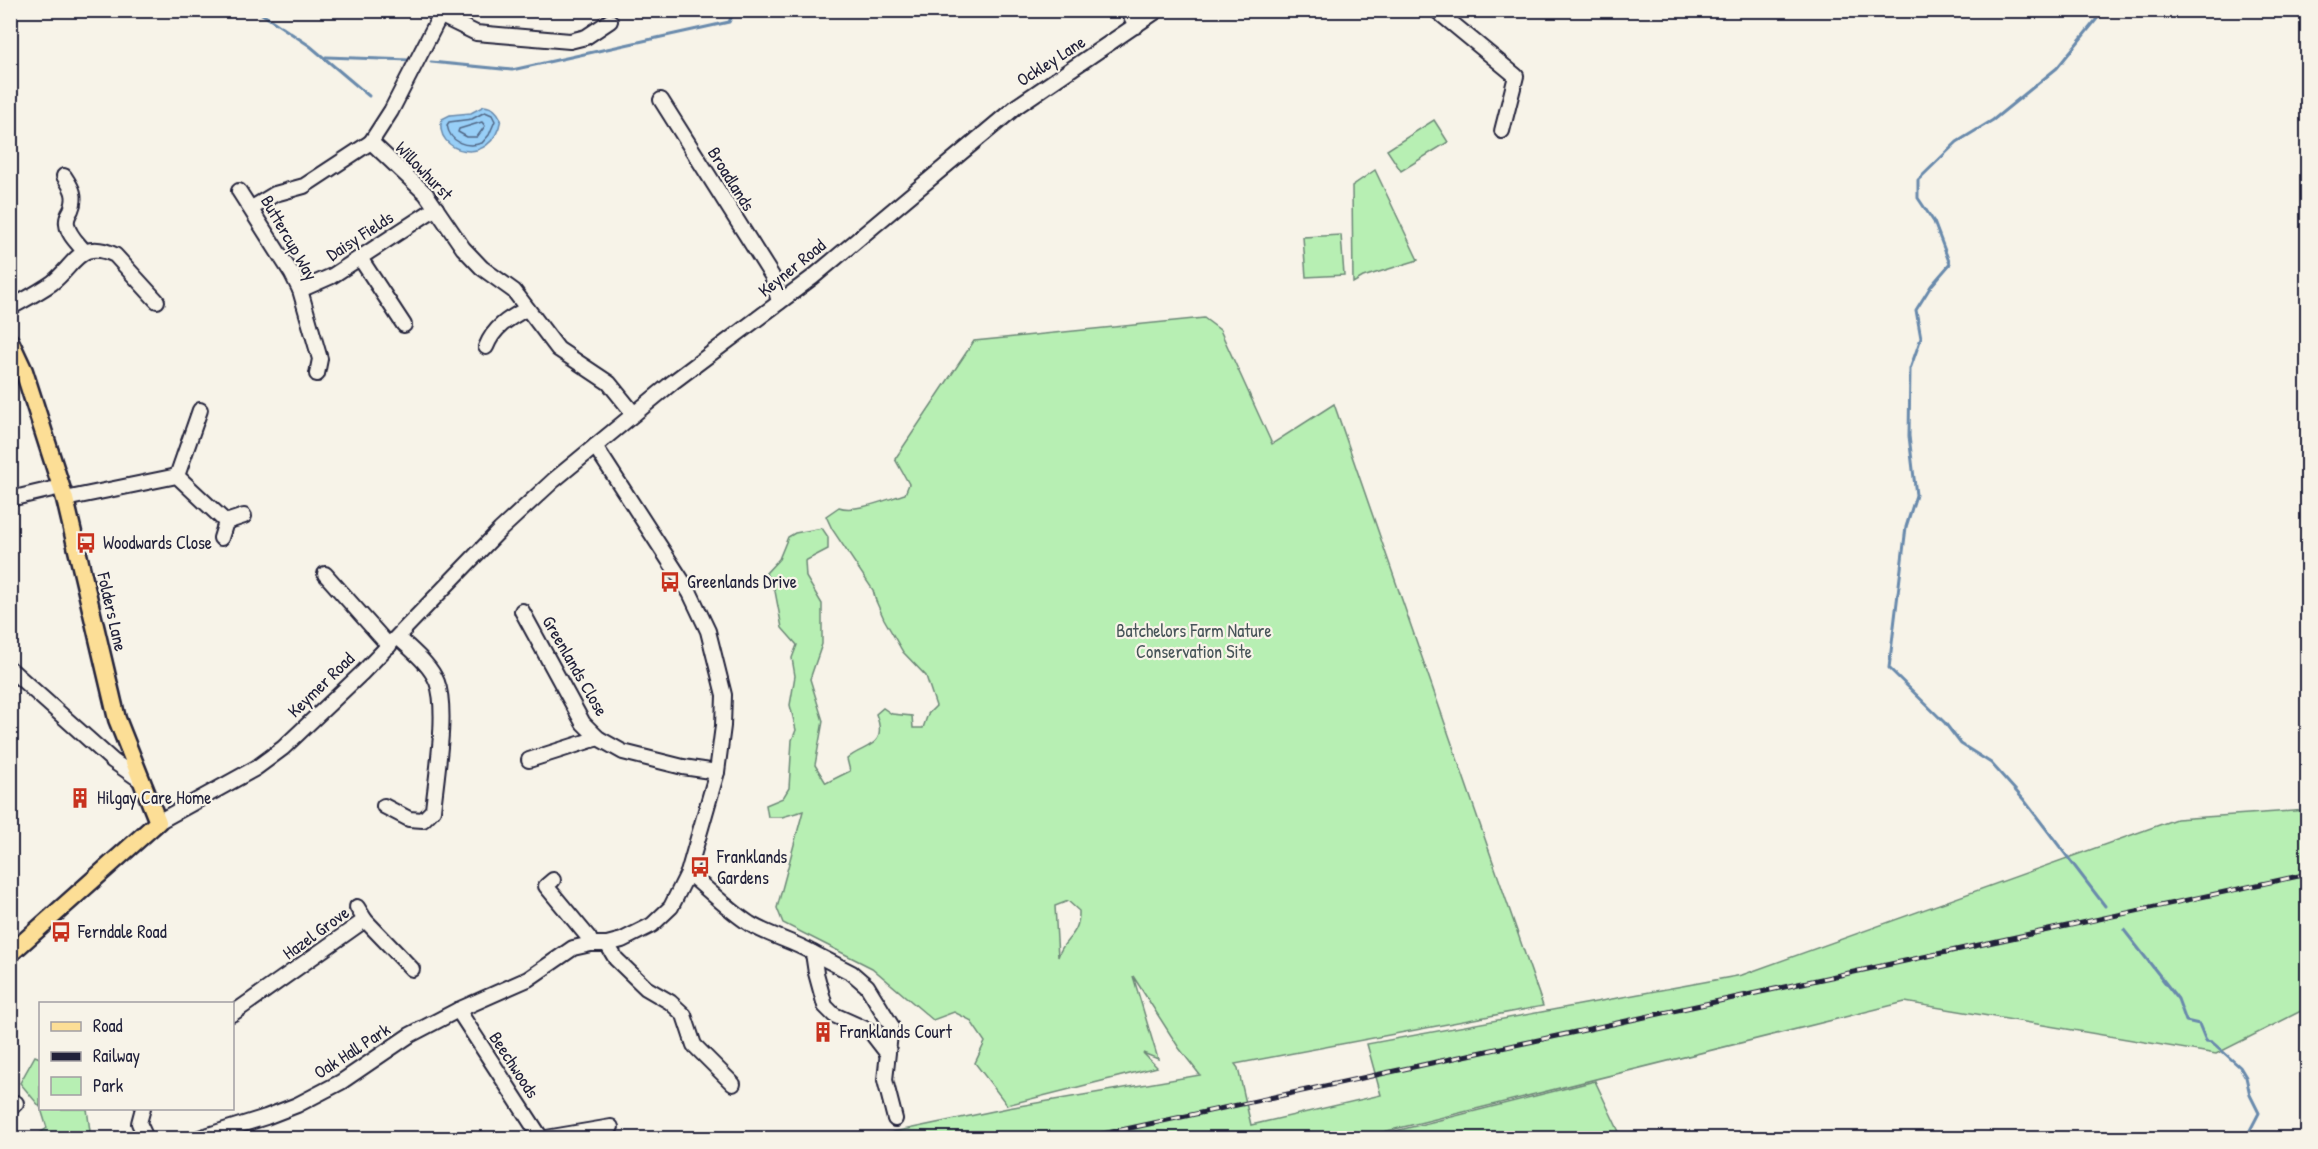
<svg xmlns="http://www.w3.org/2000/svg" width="2318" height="1149" font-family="'Patrick Hand',sans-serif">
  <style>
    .green { fill: #b7efb3; stroke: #6c8877; stroke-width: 1.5; fill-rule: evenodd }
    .water { fill: #98cff7; stroke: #698aac; stroke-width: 1.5 }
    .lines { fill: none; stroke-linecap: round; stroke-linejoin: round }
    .shore { stroke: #516786; stroke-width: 1.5 }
    .stream { stroke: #698aac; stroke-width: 3 }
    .minor-casing { stroke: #22223b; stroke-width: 18 }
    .major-casing { stroke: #22223b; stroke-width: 21 }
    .minor { stroke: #f7f3e8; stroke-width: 14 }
    .major { stroke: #fcde96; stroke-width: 16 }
    .rail-casing { stroke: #22223b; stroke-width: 5 }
    .rail { stroke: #f7f3e8; stroke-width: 3; stroke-dasharray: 9; stroke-linecap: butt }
    .labels { text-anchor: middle; stroke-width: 4.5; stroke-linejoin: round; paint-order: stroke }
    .street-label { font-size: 18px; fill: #22223b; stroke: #f7f3e8 }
    .poi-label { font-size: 18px; fill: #22223b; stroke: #f7f3e8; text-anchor: start }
    .park-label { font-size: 18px; fill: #475559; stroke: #f7f3e8 }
  </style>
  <rect width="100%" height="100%" fill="#f7f3e8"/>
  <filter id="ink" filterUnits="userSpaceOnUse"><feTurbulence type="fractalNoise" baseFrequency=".0167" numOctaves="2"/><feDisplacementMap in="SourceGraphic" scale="12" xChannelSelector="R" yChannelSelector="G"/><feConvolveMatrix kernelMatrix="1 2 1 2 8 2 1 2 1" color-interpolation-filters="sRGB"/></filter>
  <g filter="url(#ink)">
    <g class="green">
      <path d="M1434,120L1448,142L1401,171L1387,150Z"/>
      <path d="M1375,170L1418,260L1363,277L1353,283L1352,186Z"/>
      <path d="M1341,235L1344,275L1306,277L1303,237Z"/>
      <path d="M1204,318L1220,330L1272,444L1334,404L1543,1006L1235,1064L1238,1068L1251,1125L1381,1095L1367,1044L1742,975L2176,819L2307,810V1008L2216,1054L1905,1002L1359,1138H865L1008,1108L1200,1075L1179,1048L1133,976L1158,1059L1143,1053L1157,1067L1007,1105L975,1063L985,1042L970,1020L954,1012L933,1020L872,968L783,923L777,908L803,811L782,817H768L766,805L783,798L789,788L792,740L796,730L790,705L795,676L792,658L797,645L782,628L775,591L766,573L779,559L788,537L795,533L822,528L828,537V549L805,561L806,577L822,604V644L810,679L823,721L815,765L826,783L850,771L847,759C863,744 889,749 876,714L883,708L892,714L912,716L913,728H923L928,714L936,706L926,676L903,652L884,619L876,601L873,590L832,529L826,516L839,507C855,513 888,499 905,494L909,484L895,459L974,341ZM1068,901L1079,911C1080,937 1063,938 1058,957L1055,906Z"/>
      <path d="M35,1056L40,1058V1107L20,1083Z"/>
      <path d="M1595,1081L1622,1138H1368Z"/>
      <path d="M41,1109H87L90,1131L83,1138H33L47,1128Z"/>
    </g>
    <path class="water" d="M484,106C493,107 497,111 501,119C492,170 432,152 442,119L450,115L471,113Z"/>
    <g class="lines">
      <g class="shore">
        <path d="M485,112L492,115L495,121L489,135L482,143C466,148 450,143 447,125L449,122L472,119Z"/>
        <path d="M482,122L485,126L477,137H467L458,132L459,129Z"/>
      </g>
      <g class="stream">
        <path d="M256,10L310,46L369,96"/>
        <path d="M2104,10L2057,68L1993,120L1957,142L1918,180V198L1934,222L1950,264L1931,286L1916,310L1921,338L1910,369L1909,436L1916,495L1906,527L1889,668L1945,723L1961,744L1991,763L2024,800L2105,906"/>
        <path d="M326,57L410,60"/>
        <path d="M431,62L512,70L729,22L735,10"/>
        <path d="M2124,930L2178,999L2186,1021L2199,1024L2206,1041L2212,1042L2240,1067L2246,1077L2250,1095L2259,1113L2246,1138"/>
      </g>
      <g class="minor-casing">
        <g id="minor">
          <path d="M429,10L476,33L570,41L586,37L610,21"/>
          <path d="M443,10L391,111L371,142L426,194L463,248L482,268L514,291L558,349L609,383L634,414"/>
          <path d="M1128,10L1136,26"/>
          <path d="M1436,10L1516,76L1502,131"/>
          <path d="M661,100L772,276L779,302"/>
          <path d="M64,176C72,188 77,196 71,210C68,215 66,219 67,224C68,235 78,243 84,251"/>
          <path d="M239,191L292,274L300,290L320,359L317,374"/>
          <path d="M252,208L275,194L304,186L371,142"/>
          <path d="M360,258L404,325"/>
          <path d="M300,290L332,276L436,208"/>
          <path d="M10,308C24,300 39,292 52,283C75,265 80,238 115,255L157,301"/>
          <path d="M486,347C494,327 508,319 526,309"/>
          <path d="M177,476L200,410"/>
          <path d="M10,499L61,487"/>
          <path d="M65,499L177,476L226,522L221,538"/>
          <path d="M226,522L244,516"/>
          <path d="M325,574L389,646"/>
          <path d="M522,611L583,723L598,738L623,752L683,767L717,772"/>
          <path d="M10,669L113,761L140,780"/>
          <path d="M529,760L598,738"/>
          <path d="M384,806L409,819L423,820L433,810C436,778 448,710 437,682C430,664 411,650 398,637"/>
          <path d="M158,822L256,768L283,748L362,673L500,530L554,480L673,382L813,277L1017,106L1158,10"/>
          <path d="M688,873C708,889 728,910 750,924C770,936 793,941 813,953L816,973L825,1006L834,1015L870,1031L887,1053"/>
          <path d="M553,880L546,886L589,938L591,944"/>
          <path d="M357,907L365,920"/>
          <path d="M607,944L616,959L646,988L670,1002L684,1015L694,1045L733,1084"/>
          <path d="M813,953L852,973L867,986L891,1025L885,1080L895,1119"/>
          <path d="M458,1010L541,1138"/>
          <path d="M232,1014L365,920L412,969"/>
          <path d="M143,1108L139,1123L146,1138"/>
          <path d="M10,1109L16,1103"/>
          <path d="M199,1138L266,1117L297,1105L341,1082L410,1035L458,1010L528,979L573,948L591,944H607L622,940L652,925L671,907L688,873L717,772L723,726L724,695L708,631L690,593L595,446"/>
          <path d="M546,1138L611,1127"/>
        </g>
      </g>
      <g class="major-casing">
        <path id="major" d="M10,341L24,371L65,499L117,719L158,822L10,954"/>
      </g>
      <use href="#minor" class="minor"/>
      <use href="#major" class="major"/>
      <g class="rail-casing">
        <path id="rail" d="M1084,1138L2308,874"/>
      </g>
      <use href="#rail" class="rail"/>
    </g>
  </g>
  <defs>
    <g id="bus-bare" transform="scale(1.62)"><path d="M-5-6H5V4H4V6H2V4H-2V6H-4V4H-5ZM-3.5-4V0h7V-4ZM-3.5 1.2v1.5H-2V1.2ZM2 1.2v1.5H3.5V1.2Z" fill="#c8321e" stroke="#f7f3e8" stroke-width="2.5" paint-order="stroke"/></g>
    <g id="building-bare" transform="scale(1.62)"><path d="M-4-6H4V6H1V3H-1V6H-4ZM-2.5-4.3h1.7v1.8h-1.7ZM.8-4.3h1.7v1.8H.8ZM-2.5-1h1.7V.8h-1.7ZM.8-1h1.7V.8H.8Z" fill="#c8321e" stroke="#f7f3e8" stroke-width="2.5" paint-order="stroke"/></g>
  </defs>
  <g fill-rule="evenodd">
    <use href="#bus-bare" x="86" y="543"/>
    <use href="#bus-bare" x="670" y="582"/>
    <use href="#building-bare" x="80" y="798"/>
    <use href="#bus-bare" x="700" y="867"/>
    <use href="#bus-bare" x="61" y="932"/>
    <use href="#building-bare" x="823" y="1032"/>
  </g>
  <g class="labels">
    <g class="street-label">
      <text transform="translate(1051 61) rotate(-33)" y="6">Ockley Lane</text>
      <text transform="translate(424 171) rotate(46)" y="6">Willowhurst</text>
      <text transform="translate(731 179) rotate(58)" y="6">Broadlands</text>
      <text transform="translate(360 236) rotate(-33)" y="6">Daisy Fields</text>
      <text transform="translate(289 238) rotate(60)" y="6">Buttercup Way</text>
      <text transform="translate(792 268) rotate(-39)" y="6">Keyner Road</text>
      <text transform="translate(112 612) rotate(77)" y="6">Folders Lane</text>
      <text transform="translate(575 666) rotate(60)" y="6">Greenlands Close</text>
      <text transform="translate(321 685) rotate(-44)" y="6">Keymer Road</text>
      <text transform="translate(316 933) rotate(-36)" y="6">Hazel Grove</text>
      <text transform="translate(352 1051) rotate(-33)" y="6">Oak Hall Park</text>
      <text transform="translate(514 1065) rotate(57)" y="6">Beechwoods</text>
    </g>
    <g class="poi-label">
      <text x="103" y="549">Woodwards Close</text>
      <text x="687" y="588">Greenlands Drive</text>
      <text x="97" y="804">Hilgay Care Home</text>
      <text x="717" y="863">Franklands<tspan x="717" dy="21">Gardens</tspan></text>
      <text x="78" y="938">Ferndale Road</text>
      <text x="840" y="1038">Franklands Court</text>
    </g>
    <g class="park-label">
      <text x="1194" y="637">Batchelors Farm Nature<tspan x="1194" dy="21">Conservation Site</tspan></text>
    </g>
  </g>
  <rect width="2318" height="1149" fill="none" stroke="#f7f3e8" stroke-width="36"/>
  <rect x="18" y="18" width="2282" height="1113" fill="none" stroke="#22223b" stroke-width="2" filter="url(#ink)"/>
  <rect x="39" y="1002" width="195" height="108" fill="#f7f3e8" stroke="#a29fa3" stroke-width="1.5"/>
  <rect x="51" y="1022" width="30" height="9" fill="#fcde96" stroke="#a29fa3" stroke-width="1.5"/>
  <text x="93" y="1032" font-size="18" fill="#22223b">Road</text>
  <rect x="51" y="1052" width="30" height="9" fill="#22223b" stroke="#a29fa3" stroke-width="1.5"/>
  <text x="93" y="1062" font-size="18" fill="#22223b">Railway</text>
  <rect x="51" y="1077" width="30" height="18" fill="#b7efb3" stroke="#a29fa3" stroke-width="1.5"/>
  <text x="93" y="1092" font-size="18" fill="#22223b">Park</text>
</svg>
